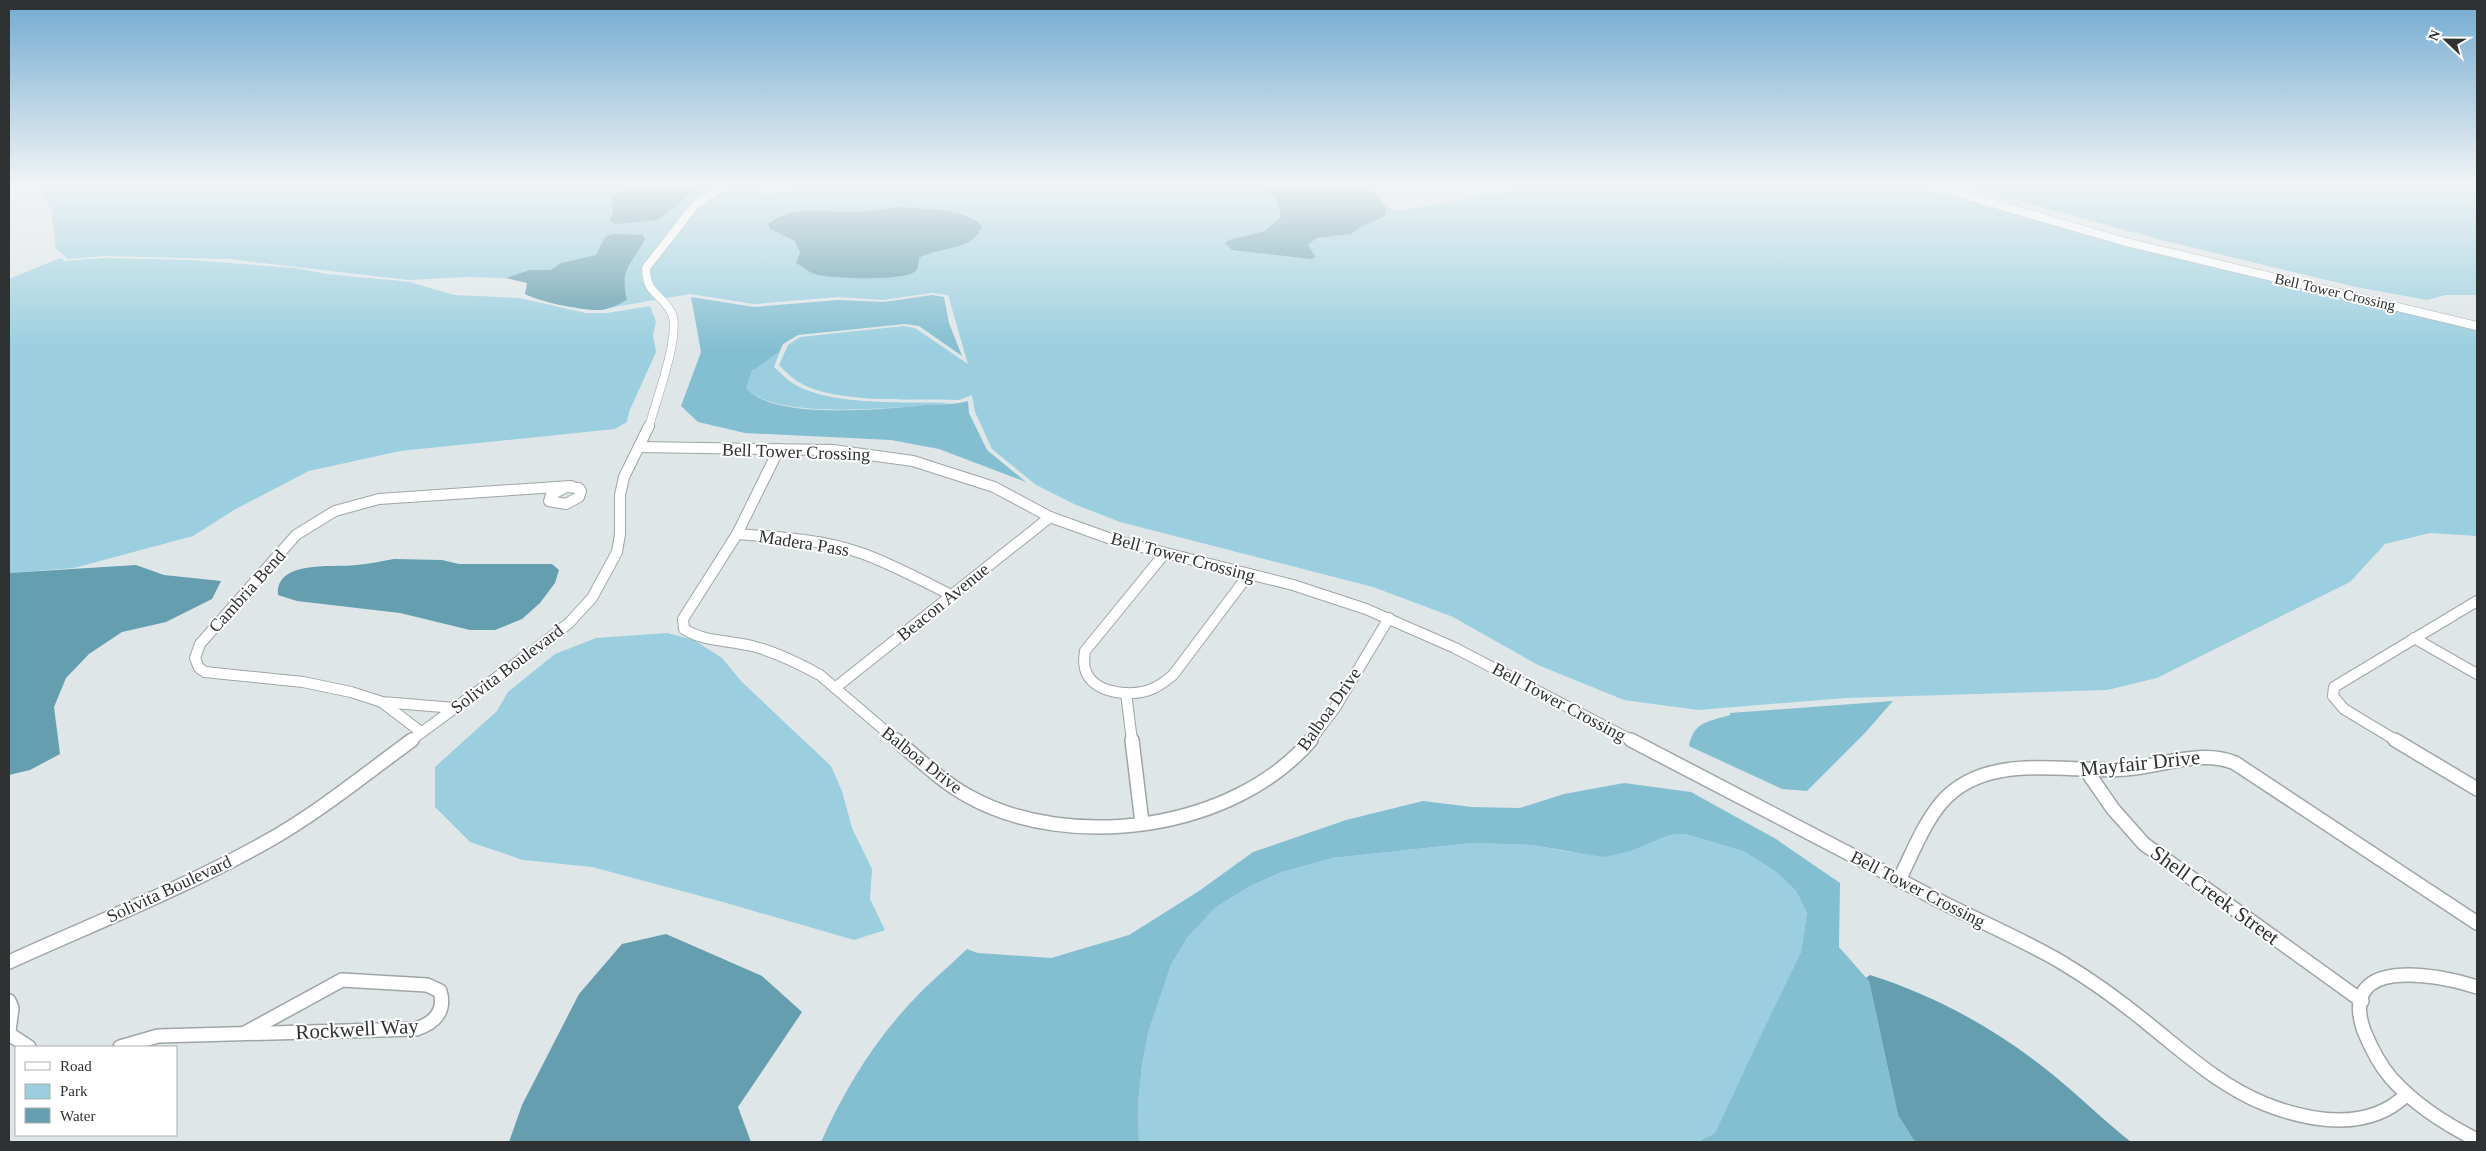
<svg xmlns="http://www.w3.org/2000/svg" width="2486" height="1151" font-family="'Times New Roman',serif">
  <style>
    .green { fill: #9bcfdf }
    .forest { fill: #84bfd1 }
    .water { fill: #649eaf }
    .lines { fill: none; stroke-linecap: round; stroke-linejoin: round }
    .street-far2-casing { stroke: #9fa5a7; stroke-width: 9 }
    .street-far1-casing { stroke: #9fa5a7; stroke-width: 12 }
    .street-casing { stroke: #9fa5a7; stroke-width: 16 }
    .street-far2 { stroke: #fff; stroke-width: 8 }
    .street-far1 { stroke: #fff; stroke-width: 10 }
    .street { stroke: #fff; stroke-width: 13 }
    .labels { text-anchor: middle; stroke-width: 4; stroke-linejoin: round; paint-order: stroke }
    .far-street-label { font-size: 15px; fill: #2f3232; stroke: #fff }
    .street-label { font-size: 18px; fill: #2f3232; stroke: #fff }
    .near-street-label { font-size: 21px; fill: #2f3232; stroke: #fff }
  </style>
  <rect width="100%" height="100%" fill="#dfe6e8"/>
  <g class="green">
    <path d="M36,186H759L764,194L820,186L851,189L896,186H1308L1375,193L1389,208L1398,211L1541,186H1925L1985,206L2141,248L2477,329V536L2430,533L2385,544L2350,582L2157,678L2107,690L1846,698L1698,710L1624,700L1538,665L1453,617L1373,587L1120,522L1074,504L1036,485L992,449L975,412L972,395L959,400C917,399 843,403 806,386C795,381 788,374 779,365L788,345L800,337L904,326L915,328L968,364L948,295L932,293L883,300L838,297L754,304L690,294L596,310L544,299L535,279L468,277L408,280L229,259L105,256L68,259L56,249L51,208Z"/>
    <path d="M1963,186H2458L2477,189V295H2445L2427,300L2356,287L2169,242Z"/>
    <path d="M60,258L65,261L103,258L190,260L295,268L327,274L410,282L454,295L519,298L586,313H607L650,306L656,322L653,335L656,352L629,412L627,422L615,429L400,451L309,471L234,510L193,536L74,568L9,573V279Z"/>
    <path d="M780,351L774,367C779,371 783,376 788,380C825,408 907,401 952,403C909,406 772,423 746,387C749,369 764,358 780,351Z"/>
    <path d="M667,633L694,640L722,658L742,682L831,766L842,791L852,828L872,869L870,899L885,930L854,940L723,902L592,867L523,860L470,842L435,807V767L497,711L508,692L555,654L596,638Z"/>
    <path d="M1685,834L1743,851L1775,871L1796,891L1807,913L1801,952L1715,1133L1697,1142H1139L1138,1104L1142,1065L1148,1033L1171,965L1187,938L1215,908L1250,886L1282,872L1333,858L1472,843L1531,845L1571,852L1631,851L1670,835Z"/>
  </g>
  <g class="forest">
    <path d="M932,295L944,297L949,323L962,356L919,326L905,324L798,335L783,344L780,351L752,371L746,387C770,421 886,409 926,405C939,404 954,405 968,401L969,413L987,450L1026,482L939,449L891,440L745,433L698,422L681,406L701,352L691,297L754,307L838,300L884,302Z"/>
    <path d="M1893,701L1865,733L1807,791L1782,789L1689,746C1694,721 1708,722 1730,715V713Z"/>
    <path d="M1624,783L1691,792L1776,839L1840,883L1839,947L1869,981L1898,1115L1915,1142H1697L1715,1133L1761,1035L1801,952L1807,913L1796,891L1775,871L1743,851L1685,834L1670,835L1631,851L1604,857L1531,845L1472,843L1333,858L1282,872L1250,886L1215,908L1187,938L1171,965L1148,1033L1142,1065L1138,1104L1139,1142H821C842,1095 869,1049 904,1010C923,988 946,969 967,949L978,953L1051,958L1129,935L1199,891L1253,852L1346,820L1423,801L1472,807L1520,808L1564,794Z"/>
  </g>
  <g class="water">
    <path d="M642,186H700L658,220L615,224L610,221L613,212L611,199L615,194Z"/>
    <path d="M1262,186H1309L1372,191L1380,198L1386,209L1385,216L1361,227L1351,234L1316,238L1308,245L1316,257L1311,259L1232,250L1225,243L1230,240L1265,231L1281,217L1276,197L1263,190Z"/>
    <path d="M901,207C925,210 963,207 982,226C973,252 939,246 919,258C918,264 919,269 914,272C903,281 829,279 815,274C807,272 803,266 796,263L800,253L795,241L770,229L768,224C797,201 837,216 870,211C880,210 890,208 901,207Z"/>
    <path d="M612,234L643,235L645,239C632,265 619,267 627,300C619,304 610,309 601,310C585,311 539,302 525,294L527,283L506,278L530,270H551L561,263L596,255L605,237Z"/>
    <path d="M394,559L442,560L459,564H552L559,570L555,583L540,603L522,619L495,630H470L400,613L297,601L278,595C275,559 335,568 356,565C369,564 381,561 394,559Z"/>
    <path d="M136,565L164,575L221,581L212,599L166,622L122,632L89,654L66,678L54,707L60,754L30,770L9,775V573Z"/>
    <path d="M666,934L762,976L802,1012L738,1107L751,1142H509L522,1105L579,994L622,944Z"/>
    <path d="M1870,975C1934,995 1994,1028 2047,1070C2076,1093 2102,1119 2131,1142H1915L1898,1115L1869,981L1866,978Z"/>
  </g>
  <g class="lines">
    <g class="street-far2-casing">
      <g id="street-far2">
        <path d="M1933,186L2126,242L2477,326"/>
        <path d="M649,427C655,403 681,335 672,314C662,293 646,295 646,268L695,205L723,186"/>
      </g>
    </g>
    <g class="street-far1-casing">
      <g id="street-far1">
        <path d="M640,447L833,450L913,461L994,487L1050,517L1114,540L1293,585L1366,609L1455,648L1633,741"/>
        <path d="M779,449L737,534L683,619L684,629C704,642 729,640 752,646C776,652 798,663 820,675L897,741"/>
        <path d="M566,487L579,488L581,491L579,497L566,504L549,501L551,495Z"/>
        <path d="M737,534C779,537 821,539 861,553C892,564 921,580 951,595"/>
        <path d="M1165,553L1085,651C1084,659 1083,666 1087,674C1098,695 1135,697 1154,688C1161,685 1167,680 1173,675L1249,574"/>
        <path d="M2414,638L2477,674"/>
        <path d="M835,688L1050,517"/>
        <path d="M1126,693L1132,741"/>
        <path d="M383,703L421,732"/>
        <path d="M455,708L382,702L351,692L303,682L205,672L199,668L195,658L200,644L296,535L335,511L379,499L571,486"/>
        <path d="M410,741L545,642L569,623L592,598L617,552L620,534V495L624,477L649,426"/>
        <path d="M1310,741L1335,708L1389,618"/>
        <path d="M2397,741L2344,709L2333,696L2334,687L2477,601"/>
      </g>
    </g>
    <g class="street-casing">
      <g id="street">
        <path d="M896,740C919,759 941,781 968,796C1070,853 1234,830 1311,740"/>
        <path d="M1132,740L1142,823"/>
        <path d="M1631,740C1732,793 1833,845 1934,898C1976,920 2020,938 2061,962C2093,981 2123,1003 2152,1027C2187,1055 2222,1087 2265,1104C2311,1122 2369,1132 2407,1094"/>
        <path d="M2395,740L2477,789"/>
        <path d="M2086,770L2113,809L2144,844L2362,1001"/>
        <path d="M1899,880C1912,854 1923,825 1941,803C1986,750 2067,774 2126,769C2162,766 2201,749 2235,763L2477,923"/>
        <path d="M9,962C95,923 184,888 266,842C318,813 364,775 412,740"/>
        <path d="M2477,987C2437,974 2337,955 2364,1031C2371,1048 2379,1064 2391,1078C2415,1105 2445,1124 2477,1140"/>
        <path d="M9,1001L12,1008L9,1031"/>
        <path d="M9,1034L29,1047"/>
        <path d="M120,1047L158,1036L416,1029C435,1023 446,1011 440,991L427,985L342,980L245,1033"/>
      </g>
    </g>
    <use href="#street-far2" class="street-far2"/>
    <use href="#street-far1" class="street-far1"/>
    <use href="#street" class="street"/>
  </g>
  <linearGradient id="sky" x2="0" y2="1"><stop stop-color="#73abd1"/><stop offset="0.53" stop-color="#f1f4f5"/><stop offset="1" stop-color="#f1f4f5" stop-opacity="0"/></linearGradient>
  <rect width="2486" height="348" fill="url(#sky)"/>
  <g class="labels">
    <g class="far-street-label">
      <text transform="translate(2335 292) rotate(13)" y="5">Bell Tower Crossing</text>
    </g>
    <g class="street-label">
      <text transform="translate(796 452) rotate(2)" y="6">Bell Tower Crossing</text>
      <text transform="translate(804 543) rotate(9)" y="6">Madera Pass</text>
      <text transform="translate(1183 557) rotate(15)" y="6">Bell Tower Crossing</text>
      <text transform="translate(247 591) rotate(-48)" y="6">Cambria Bend</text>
      <text transform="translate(943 602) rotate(-39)" y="6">Beacon Avenue</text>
      <text transform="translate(507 669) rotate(-37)" y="6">Solivita Boulevard</text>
      <text transform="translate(1559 702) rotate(28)" y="6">Bell Tower Crossing</text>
      <text transform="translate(1329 709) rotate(-55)" y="6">Balboa Drive</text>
      <text transform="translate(922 760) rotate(38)" y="6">Balboa Drive</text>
      <text transform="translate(169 889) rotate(-25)" y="6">Solivita Boulevard</text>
      <text transform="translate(1918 889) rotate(27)" y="6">Bell Tower Crossing</text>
    </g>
    <g class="near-street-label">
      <text transform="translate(2140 763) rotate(-6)" y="7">Mayfair Drive</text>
      <text transform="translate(2215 895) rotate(36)" y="7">Shell Creek Street</text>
      <text transform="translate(357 1029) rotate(-3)" y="7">Rockwell Way</text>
    </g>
  </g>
  <rect width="2486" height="1151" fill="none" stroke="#2f3232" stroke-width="20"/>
  <rect x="15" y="1046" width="162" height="90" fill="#ffffff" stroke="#acadad"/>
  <rect x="25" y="1062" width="25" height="8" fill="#ffffff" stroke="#acadad"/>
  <text x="60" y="1071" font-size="15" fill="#2f3232">Road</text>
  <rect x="25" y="1084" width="25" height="15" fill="#9bcfdf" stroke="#acadad"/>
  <text x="60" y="1096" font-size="15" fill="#2f3232">Park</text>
  <rect x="25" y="1108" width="25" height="15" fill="#649eaf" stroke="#acadad"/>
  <text x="60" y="1121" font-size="15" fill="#2f3232">Water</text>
  <g transform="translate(2446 40) rotate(292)" stroke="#ffffff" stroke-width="4" paint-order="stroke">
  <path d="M0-4L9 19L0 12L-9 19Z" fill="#2f3232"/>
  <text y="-8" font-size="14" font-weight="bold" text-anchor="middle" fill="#2f3232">N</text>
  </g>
</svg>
